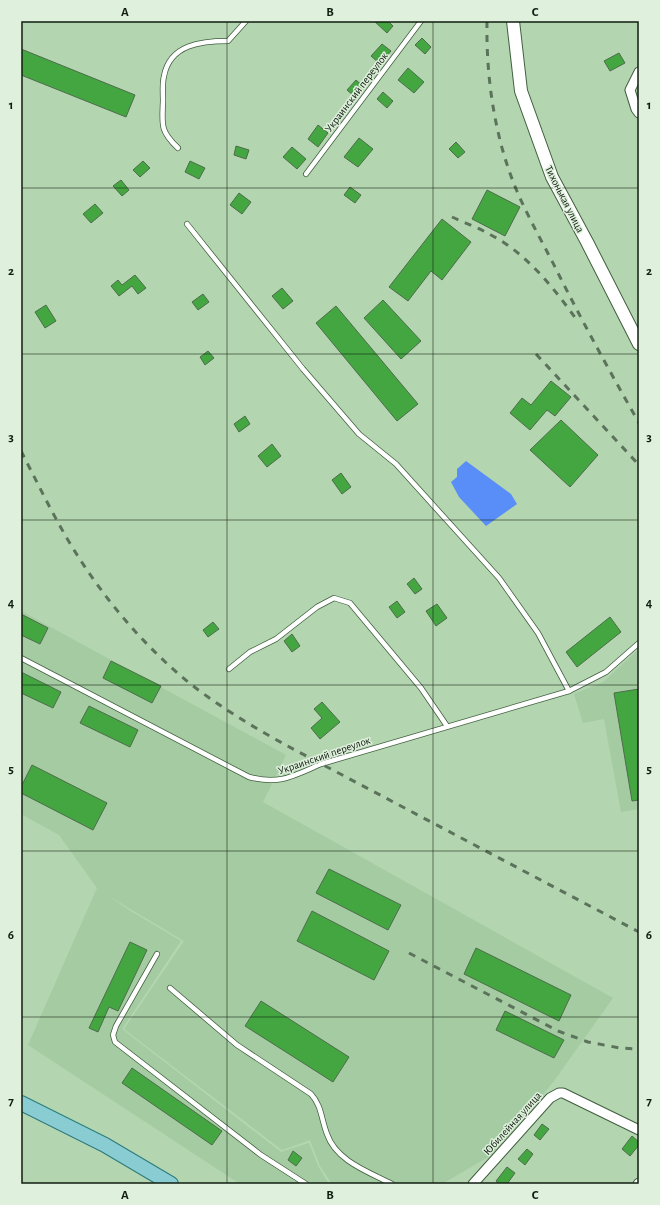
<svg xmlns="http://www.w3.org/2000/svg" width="660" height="1205" font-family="'Alegreya Sans',sans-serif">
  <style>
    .built { fill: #a4cba1 }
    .water { fill: #598df7 }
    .building { fill: #43a641; stroke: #4e6c4c }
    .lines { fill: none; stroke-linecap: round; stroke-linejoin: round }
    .lane-casing { stroke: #415f3f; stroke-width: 6 }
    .street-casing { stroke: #415f3f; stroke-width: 11 }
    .secondary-casing { stroke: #415f3f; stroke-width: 14 }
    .primary-casing { stroke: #2c7a7c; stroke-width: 16 }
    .lane { stroke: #fff; stroke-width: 4.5 }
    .street { stroke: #fff; stroke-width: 9 }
    .secondary { stroke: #fff; stroke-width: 12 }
    .primary { stroke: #89cdd3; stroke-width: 14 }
    .rail { stroke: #5c735b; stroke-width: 3; stroke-dasharray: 7 7; stroke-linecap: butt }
    .grid { fill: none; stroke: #101d10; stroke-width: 1; stroke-opacity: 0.55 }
    .labels { text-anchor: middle; stroke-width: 3; stroke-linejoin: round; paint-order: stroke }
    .street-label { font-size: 11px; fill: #101d10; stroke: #dff0dd }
    .neatline { fill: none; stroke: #101d10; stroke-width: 1.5 }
    .grid-label { font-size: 13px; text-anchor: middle; font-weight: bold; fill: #101d10 }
  </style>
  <rect width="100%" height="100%" fill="#b3d5b0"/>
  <g class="built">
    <path d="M21,611L286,755L263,802L613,998L554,1081L495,1153L442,1184H332L320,1166L310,1140L282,1150L124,1029L184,941L107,895L129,910L181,941L122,1029L281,1152L309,1143L318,1166L329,1184H240L28,1045L97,888L59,835L21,814Z"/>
    <path d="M639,649V809L621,812L604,719L583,723L574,694L603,682Z"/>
  </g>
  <path class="water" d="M466,461L511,494L517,504L486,526L459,497L451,482L457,477V469Z"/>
  <g class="building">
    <path d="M374,21H388L393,26L387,33Z"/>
    <path d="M422,38L431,47L425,54L415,45Z"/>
    <path d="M382,44L391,51L380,64L371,56Z"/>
    <path d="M21,49L135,95L126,117L21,75Z"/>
    <path d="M619,53L625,63L610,71L604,61Z"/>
    <path d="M408,68L424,82L414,93L398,80Z"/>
    <path d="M356,80L363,86L354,96L347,90Z"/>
    <path d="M383,92L393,101L387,108L377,99Z"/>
    <path d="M318,125L328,133L318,147L308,139Z"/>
    <path d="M359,138L373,149L358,167L344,157Z"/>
    <path d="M456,142L465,152L458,158L449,149Z"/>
    <path d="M236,146L249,150L246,159L234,155Z"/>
    <path d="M292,147L306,159L297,169L283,157Z"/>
    <path d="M143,161L150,168L140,177L133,170Z"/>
    <path d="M190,161L205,168L199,179L185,172Z"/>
    <path d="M121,180L129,190L122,196L113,186Z"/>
    <path d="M350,187L361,195L355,203L344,195Z"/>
    <path d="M487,190L520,207L505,236L472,219Z"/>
    <path d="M239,193L251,202L242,214L230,205Z"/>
    <path d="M95,204L103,213L91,223L83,214Z"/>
    <path d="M442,219L471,242L442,280L431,271L408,301L389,287Z"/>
    <path d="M135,275L146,288L138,294L132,286L119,296L111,286L118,280L122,285Z"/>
    <path d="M282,288L293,301L283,309L272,296Z"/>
    <path d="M203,294L209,302L198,310L192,302Z"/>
    <path d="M383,300L421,341L401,359L364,318Z"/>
    <path d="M46,305L56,321L45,328L35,312Z"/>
    <path d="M336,306L418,404L397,421L316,323Z"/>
    <path d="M208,351L214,358L205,365L200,357Z"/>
    <path d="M551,381L571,397L555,416L547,410L530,430L510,413L522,398L531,405Z"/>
    <path d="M245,416L250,424L239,432L234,424Z"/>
    <path d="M561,420L598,455L570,487L530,450Z"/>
    <path d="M272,444L281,456L267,467L258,456Z"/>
    <path d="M341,473L351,487L342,494L332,480Z"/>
    <path d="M414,578L422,589L415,594L407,584Z"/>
    <path d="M397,601L405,612L397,618L389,607Z"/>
    <path d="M437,604L447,618L436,626L426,611Z"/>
    <path d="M21,614L48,628L40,644L21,635Z"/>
    <path d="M610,617L621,632L577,667L566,652Z"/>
    <path d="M213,622L219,629L208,637L203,630Z"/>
    <path d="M292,634L300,646L292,652L284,641Z"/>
    <path d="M111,661L161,686L152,703L103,678Z"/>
    <path d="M21,672L61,692L53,708L21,693Z"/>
    <path d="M639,689V800L632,801L614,693Z"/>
    <path d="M322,702L340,722L320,739L311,728L322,718L314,709Z"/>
    <path d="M89,706L138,730L130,747L80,723Z"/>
    <path d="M32,765L107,803L93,830L21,793V787Z"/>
    <path d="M329,869L401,905L388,930L316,893Z"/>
    <path d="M312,911L389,951L374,980L297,941Z"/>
    <path d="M130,942L147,950L118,1011L109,1007L98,1032L89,1028Z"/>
    <path d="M476,948L571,995L559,1021L464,974Z"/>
    <path d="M261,1001L349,1057L333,1082L245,1026Z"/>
    <path d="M505,1011L564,1040L554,1058L496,1030Z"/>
    <path d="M132,1068L222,1131L212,1145L122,1083Z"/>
    <path d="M542,1124L549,1129L540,1140L534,1135Z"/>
    <path d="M632,1136L639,1142V1145L630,1156L622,1149Z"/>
    <path d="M527,1149L533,1154L525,1165L518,1159Z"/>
    <path d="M293,1151L302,1158L296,1166L288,1160Z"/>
    <path d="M507,1167L515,1173L507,1184H500L496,1181Z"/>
  </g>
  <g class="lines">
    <g class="lane-casing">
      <g id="lane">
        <path d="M178,148C160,131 162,125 163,101C163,93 162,84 164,76C170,44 202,41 228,41L246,21"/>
        <path d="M306,174L421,21"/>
        <path d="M187,224L303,369L359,434L396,464L499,578L538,633L569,691"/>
        <path d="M21,658L249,777C280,785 293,776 321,764L569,691L606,672L639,643"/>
        <path d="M229,669L250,652L276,639L317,607L334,598L350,603L421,688L447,726"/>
        <path d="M157,954L116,1026L113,1035L115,1042L261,1155L306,1184"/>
        <path d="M170,988L237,1045L311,1094C322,1106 321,1119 327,1134C336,1161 369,1172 392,1184"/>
      </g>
    </g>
    <g class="street-casing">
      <g id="street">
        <path d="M639,72L630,90L636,109L639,113"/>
        <path d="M473,1184L550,1098L559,1093H563L639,1130"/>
        <path d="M638,1184L639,1183"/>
      </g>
    </g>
    <g class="secondary-casing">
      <path id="secondary" d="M513,21L521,91L552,177L587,242L639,344"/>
    </g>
    <g class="primary-casing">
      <path id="primary" d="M21,1103L105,1145L171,1184"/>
    </g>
    <use href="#lane" class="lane"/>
    <use href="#street" class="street"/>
    <use href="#secondary" class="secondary"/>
    <use href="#primary" class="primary"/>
    <g class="rail">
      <path d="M487,21C486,76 494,133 514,184C526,214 542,241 556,269C582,321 610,372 639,423"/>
      <path d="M452,217C465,223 479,228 491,235C526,253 554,288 576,319"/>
      <path d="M536,354L639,465"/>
      <path d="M21,451C34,476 46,501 60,526C92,584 136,639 188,682C221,708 258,730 295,750L639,932"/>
      <path d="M409,953L558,1031L588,1042L620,1048L639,1049"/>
    </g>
  </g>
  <path class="grid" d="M227,21V1184M433,21V1184M21,188H639M21,354H639M21,520H639M21,685H639M21,851H639M21,1017H639"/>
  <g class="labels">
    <g class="street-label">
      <text transform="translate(356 92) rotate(-53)" y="4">Украинский переулок</text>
      <text transform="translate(565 199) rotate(63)" y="4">Тихонькая улица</text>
      <text transform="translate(324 755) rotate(-19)" y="4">Украинский переулок</text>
      <text transform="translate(512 1123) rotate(-48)" y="4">Юбилейная улица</text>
    </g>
  </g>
  <rect width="660" height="1205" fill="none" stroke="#dff0dd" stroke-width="44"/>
  <rect x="22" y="22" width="616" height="1161" class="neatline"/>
  <g class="grid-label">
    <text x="125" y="16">A</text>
    <text x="330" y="16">B</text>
    <text x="535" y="16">C</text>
    <text x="11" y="109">1</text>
    <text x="649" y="109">1</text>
    <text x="11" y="275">2</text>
    <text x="649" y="275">2</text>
    <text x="11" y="441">3</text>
    <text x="649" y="441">3</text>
    <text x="11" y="607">4</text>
    <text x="649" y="607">4</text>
    <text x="11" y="773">5</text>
    <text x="649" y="773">5</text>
    <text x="11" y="939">6</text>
    <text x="649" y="939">6</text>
    <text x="11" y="1105">7</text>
    <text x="649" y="1105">7</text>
    <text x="125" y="1199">A</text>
    <text x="330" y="1199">B</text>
    <text x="535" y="1199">C</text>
  </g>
</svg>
